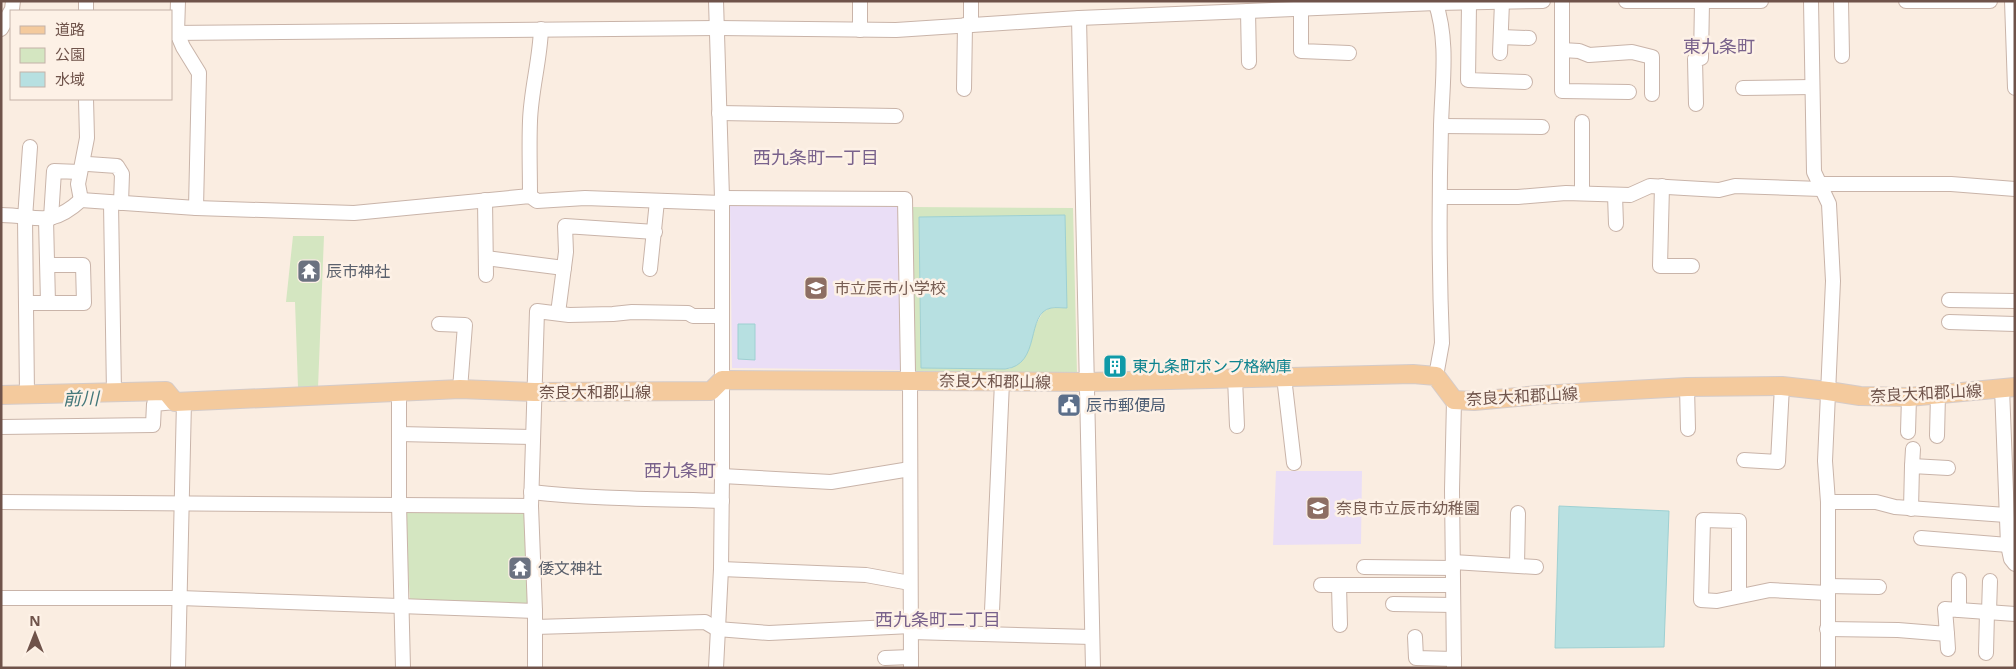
<svg xmlns="http://www.w3.org/2000/svg" width="2016" height="669" font-family="'Noto Sans','Noto Sans JP',sans-serif">
  <style>
    .education { fill: #eadef6 }
    .green { fill: #d4e6c1; fill-rule: evenodd }
    .water { fill: #b7e0e1; stroke: #9ed0d2 }
    .lines { fill: none; stroke-linecap: round; stroke-linejoin: round }
    .minor-casing { stroke: #c9b4a9; stroke-width: 16 }
    .major-casing { stroke: #d4cbc9; stroke-width: 20 }
    .minor { stroke: #fff; stroke-width: 14 }
    .major { stroke: #f4ca9d; stroke-width: 18 }
    .labels { text-anchor: middle; stroke-width: 5; stroke-linejoin: round; paint-order: stroke }
    .worship-label { font-size: 16px; fill: #5b616d; stroke: #fdf1e6; text-anchor: start }
    .education-label { font-size: 16px; fill: #785e54; stroke: #fdf1e6; text-anchor: start }
    .culture-label { font-size: 16px; fill: #0d838f; stroke: #fdf1e6; text-anchor: start }
    .street-label { font-size: 16px; fill: #6f534a; stroke: #fdf1e6 }
    .service-label { font-size: 16px; fill: #4e5e75; stroke: #fdf1e6; text-anchor: start }
    .neighbourhood-label { font-size: 18px; fill: #79628c; stroke: #fdf1e6 }
    .water-label { font-size: 18px; font-style: italic; fill: #43777a; stroke: #fdf1e6 }
  </style>
  <rect width="100%" height="100%" fill="#faede1"/>
  <g class="education">
    <path d="M896,204L901,208L903,370L732,368L730,205Z"/>
    <path d="M1276,471H1362L1361,544L1273,545Z"/>
  </g>
  <g class="green">
    <path d="M911,207L1073,208L1077,373L1005,374L913,371ZM919,217L1066,308H1050L1043,312L1010,369L921,368Z"/>
    <path d="M293,236H324L318,388L298,387L295,302H286Z"/>
    <path d="M404,510L529,511L531,605L410,599Z"/>
  </g>
  <g class="water">
    <path d="M1065,215L1067,308C1062,308 1056,307 1051,308C1025,313 1042,365 1005,369L921,368L919,217Z"/>
    <path d="M738,324H755V360L738,359Z"/>
    <path d="M1559,506L1669,511L1664,647L1555,648Z"/>
  </g>
  <g class="lines">
    <g class="minor-casing">
      <g id="minor">
        <path d="M178,1L177,33L183,47L199,73L196,208"/>
        <path d="M1435,1C1449,41 1442,84 1441,126C1439,198 1439,271 1442,343L1436,376"/>
        <path d="M1562,1V91L1629,92"/>
        <path d="M1626,1H1761"/>
        <path d="M1811,1L1814,172L1829,204L1833,281L1825,461L1828,502V668"/>
        <path d="M1841,1L1842,56"/>
        <path d="M1906,1H1990"/>
        <path d="M2012,1L2015,88"/>
        <path d="M1469,4L1468,80L1525,82"/>
        <path d="M1301,8V51L1349,53"/>
        <path d="M86,11V1"/>
        <path d="M1248,11L1249,62"/>
        <path d="M1079,18L1093,668"/>
        <path d="M971,25V1"/>
        <path d="M1,29L12,9L13,1"/>
        <path d="M860,30V1"/>
        <path d="M171,33L717,28L896,30L1079,18L1248,11L1436,3L1543,1"/>
        <path d="M1501,37L1529,38"/>
        <path d="M1562,50L1579,51L1589,55L1632,52L1652,57V94"/>
        <path d="M1500,53L1502,2"/>
        <path d="M1743,88L1812,87"/>
        <path d="M964,89L965,25"/>
        <path d="M1696,104L1695,59L1701,58L1702,2"/>
        <path d="M719,113L896,116"/>
        <path d="M1582,122V193"/>
        <path d="M1441,126L1542,127"/>
        <path d="M88,164L117,166L122,174L121,203"/>
        <path d="M1819,184H1951L2015,189"/>
        <path d="M1662,186L1660,266H1692"/>
        <path d="M1615,195L1616,224"/>
        <path d="M530,196C530,171 529,146 530,121C531,90 540,60 541,29"/>
        <path d="M1441,197H1518L1566,193L1630,195L1650,186L1719,190L1735,186L1821,189"/>
        <path d="M722,198L905,199L908,373L910,380L911,668"/>
        <path d="M81,200L78,184L87,138L86,99"/>
        <path d="M485,200L486,275"/>
        <path d="M111,203L114,393"/>
        <path d="M1,215C37,215 49,229 81,200L196,208L354,213L530,196L537,201L585,198L722,203"/>
        <path d="M51,218L54,171L80,172"/>
        <path d="M46,219L48,303"/>
        <path d="M486,258L564,268"/>
        <path d="M650,269L657,201"/>
        <path d="M1949,300L2015,301"/>
        <path d="M26,303H84L83,265H48"/>
        <path d="M558,313L566,252L565,226L655,232"/>
        <path d="M1949,322L2015,324"/>
        <path d="M439,324L465,325L460,389"/>
        <path d="M1284,377L1294,463"/>
        <path d="M1235,378L1237,426"/>
        <path d="M1687,387L1688,429"/>
        <path d="M2002,388L2008,545L2011,559L2015,564"/>
        <path d="M399,393V504L403,668"/>
        <path d="M27,394L25,218L30,147"/>
        <path d="M1,427L153,425L154,404L175,402"/>
        <path d="M1908,432L1909,397"/>
        <path d="M399,434L533,437"/>
        <path d="M1937,436L1938,394"/>
        <path d="M1744,460L1778,462L1782,386"/>
        <path d="M1912,466L1913,449"/>
        <path d="M722,476L831,482L910,469"/>
        <path d="M531,492C595,499 658,499 722,501"/>
        <path d="M1,502L531,506"/>
        <path d="M1828,502H1876L1895,507L2006,515"/>
        <path d="M1911,509L1912,466L1948,468"/>
        <path d="M1921,538L2008,545"/>
        <path d="M1453,562L1536,567"/>
        <path d="M1517,565L1518,513"/>
        <path d="M1364,567L1453,568"/>
        <path d="M721,569L866,575L910,583"/>
        <path d="M1959,580V610"/>
        <path d="M1321,585H1453"/>
        <path d="M1339,585L1340,625"/>
        <path d="M1828,586L1879,587"/>
        <path d="M1739,595V521L1703,520L1701,600L1717,601L1770,590L1828,593"/>
        <path d="M1,598H180L535,611"/>
        <path d="M1393,604L1453,605"/>
        <path d="M1989,612L1990,581"/>
        <path d="M535,627L705,622L717,629L769,633L911,626"/>
        <path d="M1827,629L1898,630L1947,634L1945,609L2015,614"/>
        <path d="M911,632L1092,637"/>
        <path d="M991,634L1002,382"/>
        <path d="M1947,634L1948,649"/>
        <path d="M1415,637L1416,658L1454,659"/>
        <path d="M1986,653L1987,612"/>
        <path d="M885,658L911,657"/>
        <path d="M178,668L184,401"/>
        <path d="M535,668V611L531,506L537,311L569,315L613,314L632,312L688,313L693,316H721"/>
        <path d="M716,668L721,569L722,476V198L716,1"/>
        <path d="M1454,668L1452,490L1454,400"/>
      </g>
    </g>
    <g class="major-casing">
      <path id="major" d="M1,395L166,391L175,402L460,389L534,392L711,391L722,380L1087,382L1413,374L1436,376L1454,400L1474,401L1539,395L1687,387L1782,386L1828,391L1860,396L1909,397L2015,387"/>
    </g>
    <use href="#minor" class="minor"/>
    <use href="#major" class="major"/>
  </g>
  <defs>
    <g id="temple-square" transform="scale(1.25)"><rect x="-9" y="-9" width="18" height="18" rx="4" fill="#6b7280" stroke="#fdf1e6"/><path d="M0-6L5-2H3V0L6.5 2.5H4V6H1.5V3h-3V6H-4V2.5H-6.5L-3 0V-2H-5Z" fill="#fff"/></g>
    <g id="school-square" transform="scale(1.25)"><rect x="-9" y="-9" width="18" height="18" rx="4" fill="#8d6e63" stroke="#fdf1e6"/><path d="M0-5L7-2L0 1L-7-2ZM-4 1L0 2.5L4 1V4Q0 6-4 4Z" fill="#fff"/></g>
    <g id="building-square" transform="scale(1.25)"><rect x="-9" y="-9" width="18" height="18" rx="4" fill="#0f9aa8" stroke="#fdf1e6"/><path d="M-4-6H4V6H1V3H-1V6H-4ZM-2.5-4.3h1.7v1.8h-1.7ZM.8-4.3h1.7v1.8H.8ZM-2.5-1h1.7V.8h-1.7ZM.8-1h1.7V.8H.8Z" fill="#fff"/></g>
    <g id="civic-square" transform="scale(1.25)"><rect x="-9" y="-9" width="18" height="18" rx="4" fill="#5c6f8a" stroke="#fdf1e6"/><path d="M-.6-6.5H3V-4.5H.6V-3L4-1V1h2V6H-6V1h2V-1L-.6-3ZM-1.2 2.5V6h2.4V2.5Z" fill="#fff"/></g>
  </defs>
  <g fill-rule="evenodd">
    <use href="#temple-square" x="309" y="271"/>
    <use href="#school-square" x="816" y="288"/>
    <use href="#building-square" x="1115" y="366"/>
    <use href="#civic-square" x="1069" y="405"/>
    <use href="#school-square" x="1318" y="508"/>
    <use href="#temple-square" x="520" y="568"/>
  </g>
  <g class="labels">
    <g class="worship-label">
      <text x="326" y="277">辰市神社</text>
      <text x="538" y="574">倭文神社</text>
    </g>
    <g class="education-label">
      <text x="834" y="294">市立辰市小学校</text>
      <text x="1336" y="514">奈良市立辰市幼稚園</text>
    </g>
    <g class="culture-label">
      <text x="1132" y="372">東九条町ポンプ格納庫</text>
    </g>
    <g class="street-label">
      <text transform="translate(995 381) rotate(1)" y="6">奈良大和郡山線</text>
      <text x="595" y="398">奈良大和郡山線</text>
      <text transform="translate(1926 393) rotate(-3)" y="6">奈良大和郡山線</text>
      <text transform="translate(1522 396) rotate(-3)" y="6">奈良大和郡山線</text>
    </g>
    <g class="service-label">
      <text x="1086" y="411">辰市郵便局</text>
    </g>
    <g class="neighbourhood-label">
      <text x="1719" y="53">東九条町</text>
      <text x="816" y="164">西九条町一丁目</text>
      <text x="680" y="477">西九条町</text>
      <text x="938" y="626">西九条町二丁目</text>
    </g>
    <g class="water-label">
      <text transform="translate(81 399) rotate(-1)" y="6">前川</text>
    </g>
  </g>
  <rect width="2016" height="669" fill="none" stroke="#6f534a" stroke-width="5"/>
  <rect x="10" y="10" width="162" height="90" fill="#fdf1e6" stroke="#c4b2a8"/>
  <rect x="20" y="26" width="25" height="8" fill="#f4ca9d" stroke="#c4b2a8"/>
  <text x="55" y="35" font-size="15" fill="#6f534a">道路</text>
  <rect x="20" y="48" width="25" height="15" fill="#d4e6c1" stroke="#c4b2a8"/>
  <text x="55" y="60" font-size="15" fill="#6f534a">公園</text>
  <rect x="20" y="72" width="25" height="15" fill="#b7e0e1" stroke="#c4b2a8"/>
  <text x="55" y="85" font-size="15" fill="#6f534a">水域</text>
  <g transform="translate(35 634)" stroke="#fdf1e6" stroke-width="4" paint-order="stroke">
  <path d="M0-4L9 19L0 12L-9 19Z" fill="#6f534a"/>
  <text y="-8" font-size="14" font-weight="bold" text-anchor="middle" fill="#6f534a">N</text>
  </g>
</svg>
